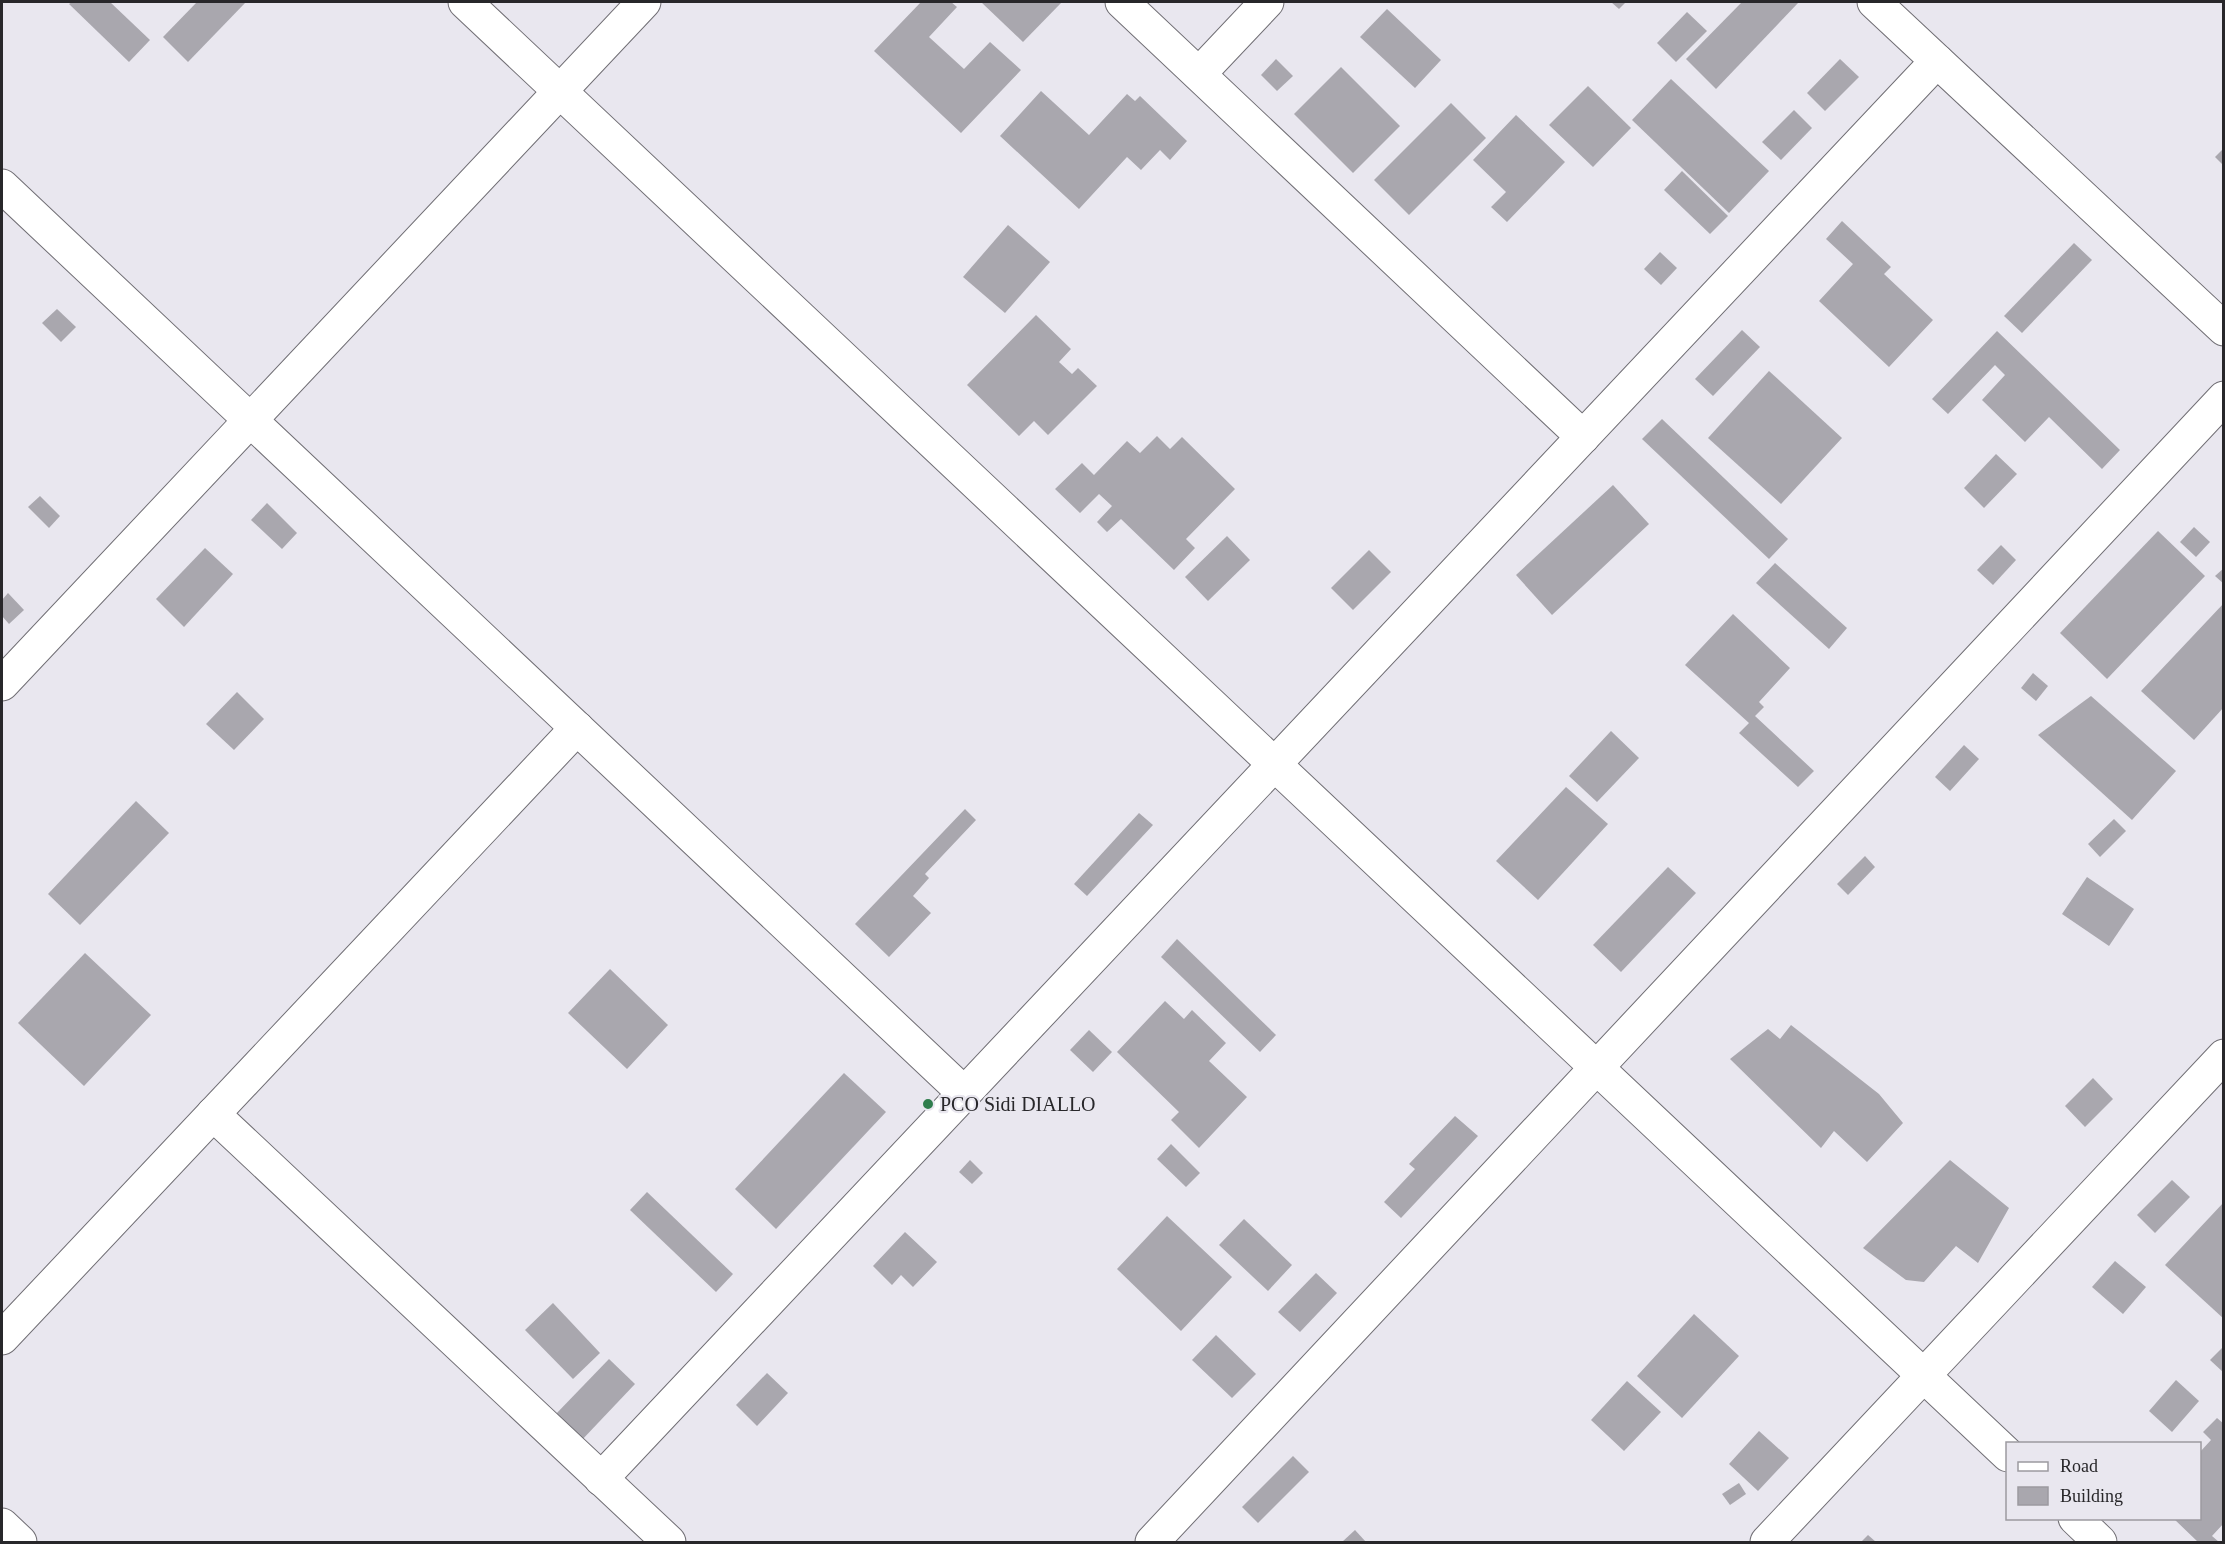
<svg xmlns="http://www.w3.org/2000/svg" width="2225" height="1544" font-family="Georgia,serif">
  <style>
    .building { fill: #a9a7ae }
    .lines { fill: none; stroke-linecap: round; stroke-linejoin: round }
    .minor-casing { stroke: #706e74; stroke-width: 35 }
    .minor { stroke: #fff; stroke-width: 33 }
    .poi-dot { fill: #307e4d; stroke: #e9e7ef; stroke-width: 2 }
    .labels { text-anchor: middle; stroke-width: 4.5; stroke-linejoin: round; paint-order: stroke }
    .poi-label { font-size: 20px; fill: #28272a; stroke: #e9e7ef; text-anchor: start }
  </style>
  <rect width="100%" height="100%" fill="#e9e7ef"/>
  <g class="building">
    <path d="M72,2H110L150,40L129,62L69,4Z"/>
    <path d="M197,2H246L188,62L163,37Z"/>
    <path d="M921,2H951L957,7L929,37L964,69L990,42L1021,70L961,133L874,51Z"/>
    <path d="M981,2H1062L1023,42Z"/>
    <path d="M1611,2H1626L1619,9Z"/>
    <path d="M1742,2H1799L1716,89L1686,59Z"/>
    <path d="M1387,9L1441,60L1415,88L1360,37Z"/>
    <path d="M1687,12L1707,31L1676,62L1657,43Z"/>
    <path d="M1276,59L1293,76L1277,91L1261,75Z"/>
    <path d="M1840,59L1859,77L1825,111L1807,93Z"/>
    <path d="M1341,67L1400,126L1353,173L1294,114Z"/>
    <path d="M1671,79L1769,171L1729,213L1632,120Z"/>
    <path d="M1588,86L1631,128L1593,167L1549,125Z"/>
    <path d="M1041,91L1089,135L1127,94L1135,101L1140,96L1187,141L1170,160L1160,150L1141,170L1127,157L1079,209L1000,136Z"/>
    <path d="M1451,103L1486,138L1409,215L1374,180Z"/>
    <path d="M1794,110L1812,128L1781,160L1762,142Z"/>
    <path d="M1516,115L1565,162L1507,222L1491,207L1506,192L1473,160Z"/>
    <path d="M2224,148V166L2215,157Z"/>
    <path d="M1682,171L1728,216L1710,234L1664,190Z"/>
    <path d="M1842,221L1891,267L1884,274L1933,320L1889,367L1819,301L1853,264L1826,239Z"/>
    <path d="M1008,225L1050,262L1005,313L963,277Z"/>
    <path d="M2074,243L2092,260L2022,333L2004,316Z"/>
    <path d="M1660,252L1677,268L1661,285L1644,269Z"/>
    <path d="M57,309L76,327L61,342L42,323Z"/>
    <path d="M1036,315L1071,349L1059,362L1072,374L1078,368L1097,386L1048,435L1034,421L1019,436L967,385Z"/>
    <path d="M1742,330L1760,347L1713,396L1695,379Z"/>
    <path d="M1997,331L2120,450L2102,469L2049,417L2025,442L1982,400L2005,375L1995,365L1948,414L1932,399Z"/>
    <path d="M1769,371L1842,438L1781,504L1708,438Z"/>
    <path d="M1662,419L1788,539L1769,559L1642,439Z"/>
    <path d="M1157,436L1170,449L1182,437L1235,489L1186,539L1195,548L1174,570L1121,519L1107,532L1097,522L1112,506L1099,494L1080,513L1055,489L1082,463L1094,475L1127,441L1140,453Z"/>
    <path d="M1996,454L2017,474L1984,508L1964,488Z"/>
    <path d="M1613,485L1649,524L1552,615L1516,575Z"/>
    <path d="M40,496L60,516L49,528L28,507Z"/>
    <path d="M267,503L297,533L282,549L251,520Z"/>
    <path d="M2194,527L2210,542L2196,557L2180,542Z"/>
    <path d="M2158,531L2205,576L2107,679L2060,633Z"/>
    <path d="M1227,536L1250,560L1208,601L1185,577Z"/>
    <path d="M2001,545L2016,560L1993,585L1977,570Z"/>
    <path d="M205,548L233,574L184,627L156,599Z"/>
    <path d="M1369,550L1391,572L1353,610L1331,588Z"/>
    <path d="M1775,563L1847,628L1829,649L1756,583Z"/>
    <path d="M2224,568V584L2215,576Z"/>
    <path d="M8,593L24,610L9,624L2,616V600Z"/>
    <path d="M2224,603V707L2194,740L2141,691Z"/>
    <path d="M1733,614L1790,668L1759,702L1764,707L1755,716L1814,771L1798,787L1739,733L1749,723L1685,665Z"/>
    <path d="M2033,673L2048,686L2036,701L2021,688Z"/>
    <path d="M237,692L264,719L234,750L206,724Z"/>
    <path d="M2091,696L2176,771L2132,820L2038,735Z"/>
    <path d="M1611,731L1639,758L1597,802L1569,776Z"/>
    <path d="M1964,745L1979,759L1950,791L1935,777Z"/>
    <path d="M1566,787L1608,824L1538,900L1496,861Z"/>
    <path d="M136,801L169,833L80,925L48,894Z"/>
    <path d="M965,809L976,820L925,874L929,878L913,896L931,913L889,957L855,924Z"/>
    <path d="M1139,813L1153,825L1087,896L1074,884Z"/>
    <path d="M2114,819L2126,831L2100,857L2088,844Z"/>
    <path d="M1865,856L1875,867L1848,895L1837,884Z"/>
    <path d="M1668,867L1696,893L1621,972L1593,945Z"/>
    <path d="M2087,877L2134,909L2109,946L2062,914Z"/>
    <path d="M1177,939L1276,1035L1260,1052L1161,957Z"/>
    <path d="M85,953L151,1015L84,1086L18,1023Z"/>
    <path d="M610,969L668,1025L627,1069L568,1013Z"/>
    <path d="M1165,1001L1184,1019L1192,1010L1226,1043L1209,1061L1247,1097L1199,1148L1171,1120L1179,1112L1117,1052Z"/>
    <path d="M1791,1025L1879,1094L1903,1123L1867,1162L1834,1131L1821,1148L1730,1059L1768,1029L1780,1039Z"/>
    <path d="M1089,1030L1112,1052L1093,1072L1070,1050Z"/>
    <path d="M844,1073L886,1112L776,1229L735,1189Z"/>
    <path d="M2093,1078L2113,1099L2085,1127L2065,1106Z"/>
    <path d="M1455,1116L1478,1136L1401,1218L1384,1202L1415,1169L1409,1164Z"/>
    <path d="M1171,1144L1200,1173L1186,1187L1157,1159Z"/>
    <path d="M970,1160L983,1173L972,1184L959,1172Z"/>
    <path d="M1950,1160L2009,1208L1978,1263L1956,1246L1924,1282L1906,1280L1863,1248Z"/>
    <path d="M2172,1180L2190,1197L2155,1233L2137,1215Z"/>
    <path d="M647,1192L733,1274L716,1292L630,1210Z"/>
    <path d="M2224,1202V1319L2165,1265Z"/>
    <path d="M1167,1216L1232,1277L1181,1331L1117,1269Z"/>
    <path d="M1244,1219L1292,1265L1268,1291L1219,1245Z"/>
    <path d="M905,1232L937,1262L913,1287L901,1275L892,1285L873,1266Z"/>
    <path d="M2115,1261L2146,1287L2123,1314L2092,1287Z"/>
    <path d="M1316,1273L1337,1293L1300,1332L1278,1312Z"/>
    <path d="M553,1303L600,1353L573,1379L525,1330Z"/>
    <path d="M1694,1314L1739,1356L1682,1418L1637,1376Z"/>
    <path d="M1216,1335L1256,1374L1232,1398L1192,1360Z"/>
    <path d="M2224,1346V1373L2210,1360Z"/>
    <path d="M609,1359L635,1384L580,1442L554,1416Z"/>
    <path d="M767,1373L788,1393L757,1426L736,1405Z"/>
    <path d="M2176,1380L2199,1401L2172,1432L2149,1411Z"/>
    <path d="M1627,1381L1661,1412L1624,1451L1591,1420Z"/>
    <path d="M2217,1418L2224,1424V1523L2212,1536L2219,1542H2198L2173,1518H2200V1452L2211,1440L2203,1432Z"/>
    <path d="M1759,1431L1789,1458L1758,1491L1729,1464Z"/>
    <path d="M1293,1456L1309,1472L1258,1523L1242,1507Z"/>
    <path d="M1739,1483L1746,1494L1730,1505L1722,1494Z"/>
    <path d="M1355,1530L1366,1542H1342Z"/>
    <path d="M1868,1535L1876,1542H1861Z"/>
  </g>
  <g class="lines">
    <g class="minor-casing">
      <g id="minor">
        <path d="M465,2L2008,1455"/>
        <path d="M1122,2L1583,437"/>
        <path d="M1874,2L2224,329"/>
        <path d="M1199,74L1267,2"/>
        <path d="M2,186L964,1093"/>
        <path d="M2,684L644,2"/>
        <path d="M213,1114L669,1542"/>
        <path d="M2,1338L577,728"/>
        <path d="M601,1479L1937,61"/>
        <path d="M2075,1518L2100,1542"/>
        <path d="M2,1525L20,1542"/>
        <path d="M1152,1542L2224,398"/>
        <path d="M1767,1542L2224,1056"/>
      </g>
    </g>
    <use href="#minor" class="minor"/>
  </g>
  <circle class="poi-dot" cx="928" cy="1104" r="6"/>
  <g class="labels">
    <g class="poi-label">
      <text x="940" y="1111">PCO Sidi DIALLO</text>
    </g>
  </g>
  <rect width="2225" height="1544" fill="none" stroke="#28272a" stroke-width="6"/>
  <rect x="2006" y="1442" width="195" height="78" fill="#e9e7ef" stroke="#9c9aa0" stroke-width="1.5"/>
  <rect x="2018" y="1462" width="30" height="9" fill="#ffffff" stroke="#9c9aa0" stroke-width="1.5"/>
  <text x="2060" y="1472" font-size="18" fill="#28272a">Road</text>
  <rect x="2018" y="1487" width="30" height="18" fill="#a9a7ae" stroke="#9c9aa0" stroke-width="1.5"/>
  <text x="2060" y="1502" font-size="18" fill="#28272a">Building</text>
</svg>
